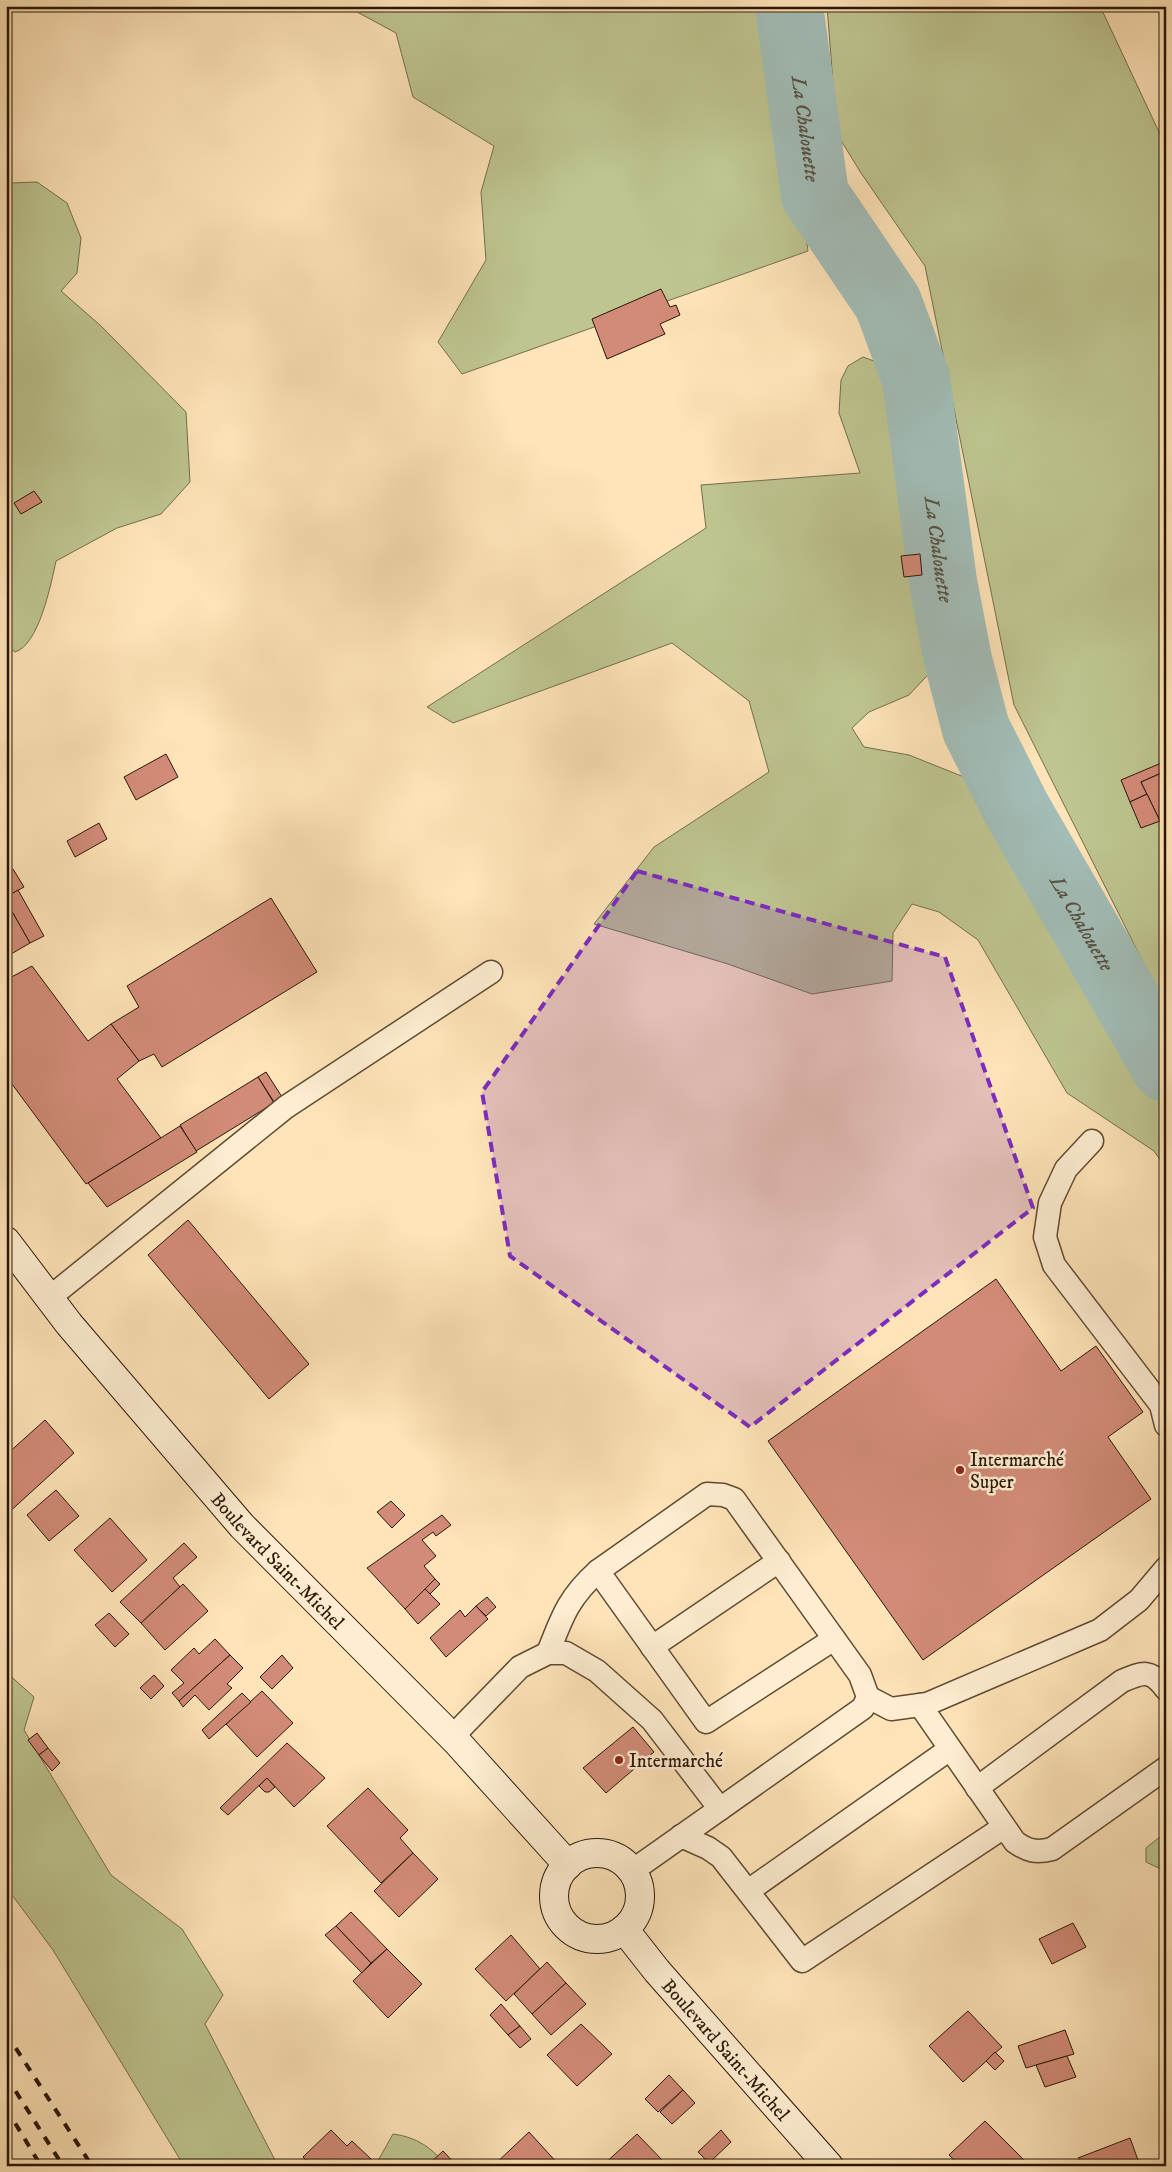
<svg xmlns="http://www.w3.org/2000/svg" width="1172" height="2172" font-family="'IM FELL DW Pica',serif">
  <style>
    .green { fill: #bec590; stroke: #746e4c }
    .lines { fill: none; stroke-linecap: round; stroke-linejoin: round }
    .river { stroke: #a2bdb7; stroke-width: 68 }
    .building { fill: #d28b78; stroke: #2b1607 }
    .lane-casing { stroke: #604a33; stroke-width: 25 }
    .secondary-casing { stroke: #2b1607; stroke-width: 30 }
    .lane { stroke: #feedd1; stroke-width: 22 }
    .secondary { stroke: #feedd1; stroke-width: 28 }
    .rail { stroke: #2b1607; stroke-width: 4; stroke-dasharray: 9 9; stroke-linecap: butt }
    .marked { fill: #7b2cbf; fill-opacity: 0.2; stroke: #7b2cbf; stroke-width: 4; stroke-dasharray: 10 6; stroke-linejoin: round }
    .poi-dot { fill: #8f2418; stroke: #feedd1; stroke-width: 2 }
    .labels { text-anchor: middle; stroke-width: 5; stroke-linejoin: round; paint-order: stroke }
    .poi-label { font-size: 19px; fill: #2b1607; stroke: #feedd1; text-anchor: start }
    .street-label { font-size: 19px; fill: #2b1607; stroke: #feedd1 }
    .water-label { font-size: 20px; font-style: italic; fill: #555045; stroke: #feedd1 }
  </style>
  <rect width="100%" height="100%" fill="#fee4b8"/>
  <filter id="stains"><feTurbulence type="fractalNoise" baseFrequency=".004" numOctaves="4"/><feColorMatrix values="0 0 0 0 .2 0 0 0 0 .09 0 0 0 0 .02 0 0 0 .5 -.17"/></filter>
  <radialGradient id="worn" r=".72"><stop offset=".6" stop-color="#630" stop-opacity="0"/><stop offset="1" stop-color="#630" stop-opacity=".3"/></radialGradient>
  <g class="green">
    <path d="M346,6H770L796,151L808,251L462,374L438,342L486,260L481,192L494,146L413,97L396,33Z"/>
    <path d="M827,6H1100L1166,147V1008L1014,705L925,266L861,173L837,134Z"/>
    <path d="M6,181L10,183L37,182L67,203L81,238L77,273L61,291L101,326L186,412L190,482L161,514L117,528L56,561C51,584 39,645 15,652L6,645Z"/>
    <path d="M863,357L882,364L908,383L916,461L906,501L937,665L909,695L869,712L852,728L864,747L909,755L984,785L1058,908L1124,1035L1166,1099V1168L1154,1151L1067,1093L978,940L939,912L912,904L893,933L892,981L812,994L728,964L594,924L654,847L769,772L749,701L672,643L453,723L427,707L706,528L701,485L860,473L839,413L841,380L848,366Z"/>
    <path d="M6,1672L34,1697L24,1730L111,1875L182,1929L223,1995L205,2024L278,2166H184L53,1950L6,1887Z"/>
    <path d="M1166,1832V1870H1163L1146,1862V1848Z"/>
    <path d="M393,2134C417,2137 432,2148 447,2166H375Z"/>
  </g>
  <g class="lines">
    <path class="river" id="s1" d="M789,6L815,195L888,303L916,379L943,582L958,660L976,729L1017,810L1166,1068"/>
  </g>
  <g class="building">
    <path d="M661,289L670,307L676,305L680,315L660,324L665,334L607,359L592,319Z"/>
    <path d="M34,491L42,502L21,514L14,503Z"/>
    <path d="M920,554L922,575L904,577L901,556Z"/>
    <path d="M166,754L178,777L136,800L124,777Z"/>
    <path d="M1166,761V771L1141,782L1147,794L1130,802L1121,780Z"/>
    <path d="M1166,771V819L1160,821L1141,782Z"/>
    <path d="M1147,794L1160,821L1141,828L1130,802Z"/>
    <path d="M99,823L107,839L75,857L67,841Z"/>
    <path d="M13,869L24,887L6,897V873Z"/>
    <path d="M18,890L44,936L30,943L6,901V897Z"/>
    <path d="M271,898L317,972L162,1067L154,1054L139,1061L111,1024L139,1007L127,986Z"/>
    <path d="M6,901L30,943L6,957Z"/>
    <path d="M32,966L88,1041L111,1024L139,1061L117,1079L161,1138L86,1184L6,1076V980Z"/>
    <path d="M266,1072L282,1097L274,1102L258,1077Z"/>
    <path d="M258,1077L274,1103L196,1151L180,1125Z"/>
    <path d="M180,1126L197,1152L107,1207L88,1183Z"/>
    <path d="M188,1220L309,1364L269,1399L148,1255Z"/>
    <path d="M996,1279L1061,1371L1096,1346L1143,1412L1108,1437L1151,1499L923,1660L768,1441Z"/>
    <path d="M45,1420L74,1453L6,1515V1455Z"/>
    <path d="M56,1490L79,1516L49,1541L27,1515Z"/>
    <path d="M391,1501L405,1515L392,1528L377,1512Z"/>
    <path d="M442,1515L451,1525L436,1536L433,1532L422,1540L436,1556L424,1566L435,1579L405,1609L367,1568Z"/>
    <path d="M110,1518L147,1560L112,1592L74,1550Z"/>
    <path d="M184,1543L197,1557L173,1578L180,1587L141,1623L120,1602Z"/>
    <path d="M435,1579L440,1584L430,1594L425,1589Z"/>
    <path d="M183,1584L208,1611L165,1650L141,1623Z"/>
    <path d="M425,1589L440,1604L418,1624L405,1609Z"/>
    <path d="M487,1597L496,1607L486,1616L476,1606Z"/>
    <path d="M476,1606L488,1619L446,1657L430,1638L460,1610L465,1617Z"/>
    <path d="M109,1613L129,1634L115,1647L95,1625Z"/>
    <path d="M215,1639L230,1655L179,1701L172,1693L184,1683L171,1670L194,1648L199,1654Z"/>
    <path d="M230,1655L243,1668L227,1684L232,1688L209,1710L195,1695L183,1707L179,1701Z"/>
    <path d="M282,1655L293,1668L272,1689L260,1677Z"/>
    <path d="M154,1675L164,1686L151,1699L140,1688Z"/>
    <path d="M262,1691L293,1723L257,1757L226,1724Z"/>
    <path d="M242,1693L251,1702L209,1739L202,1730Z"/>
    <path d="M633,1727L654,1752L606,1793L583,1768Z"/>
    <path d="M37,1733L48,1748L39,1755L28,1740Z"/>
    <path d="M287,1743L325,1778L294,1807L267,1778L228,1815L220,1808Z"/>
    <path d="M48,1748L60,1763L52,1771L39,1755Z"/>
    <path d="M267,1778L275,1787L269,1792H265L259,1786Z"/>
    <path d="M368,1788L408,1830L400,1838L413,1853L381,1883L327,1826Z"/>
    <path d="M413,1853L438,1879L399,1917L374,1891Z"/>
    <path d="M351,1912L387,1949L371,1963L336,1926Z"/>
    <path d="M1073,1923L1086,1947L1052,1964L1039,1939Z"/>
    <path d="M336,1926L371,1963L362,1973L325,1935Z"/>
    <path d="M511,1935L540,1969L506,2001L475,1969Z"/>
    <path d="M387,1949L422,1984L388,2018L353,1981Z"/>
    <path d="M547,1962L566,1983L532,2014L514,1994Z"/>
    <path d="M566,1983L586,2004L551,2035L532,2014Z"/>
    <path d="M501,2004L520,2026L508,2035L490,2015Z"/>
    <path d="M968,2011L1002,2047L963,2082L929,2046Z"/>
    <path d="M581,2024L612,2054L577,2086L547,2055Z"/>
    <path d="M520,2026L531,2039L520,2048L508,2035Z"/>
    <path d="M1065,2030L1074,2054L1026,2068L1018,2046Z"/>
    <path d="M995,2052L1004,2061L995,2070L986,2061Z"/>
    <path d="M1067,2056L1076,2077L1045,2087L1036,2065Z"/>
    <path d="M669,2075L683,2090L658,2112L645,2099Z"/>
    <path d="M683,2090L695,2103L672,2124L660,2112Z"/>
    <path d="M985,2121L1026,2162L1022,2166H960L949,2155Z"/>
    <path d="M331,2130L347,2146L352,2141L371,2159L363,2166H311L303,2157Z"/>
    <path d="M721,2130L731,2142L709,2163L698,2152Z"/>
    <path d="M529,2132L560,2166H493Z"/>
    <path d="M637,2134L666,2164L665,2166H602Z"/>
    <path d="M1130,2138L1138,2160L1120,2166H1085L1078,2158Z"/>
    <path d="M443,2151L457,2166H427Z"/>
  </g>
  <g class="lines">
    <g class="lane-casing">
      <g id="lane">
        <path d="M1092,1141L1066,1169L1050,1203L1045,1237L1054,1265L1161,1405L1166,1425"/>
        <path d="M49,1298L286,1107L491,972"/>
        <path d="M598,1571L706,1722L834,1639"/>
        <path d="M652,1647L779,1561"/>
        <path d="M548,1653C562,1617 568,1598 598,1571L707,1494L723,1495L734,1499L860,1675L868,1697L863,1708L632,1871"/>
        <path d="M868,1697L891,1709L927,1704L1100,1630L1139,1600L1166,1568"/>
        <path d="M920,1705L1015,1842C1028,1851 1036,1853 1052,1849L1166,1768"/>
        <path d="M452,1737L520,1667L548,1653H566L597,1671L652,1720L720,1809"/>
        <path d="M977,1788L1122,1681C1143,1672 1151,1669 1166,1689"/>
        <path d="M681,1836L708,1848L721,1857L802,1961L1004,1827"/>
        <path d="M748,1891L950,1749"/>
      </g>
    </g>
    <g class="secondary-casing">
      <g id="secondary">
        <path id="s2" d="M6,1241L69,1324L242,1526L457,1742L568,1865"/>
        <circle cx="597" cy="1896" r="43"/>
        <path id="s3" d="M624,1929L657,1971L829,2166"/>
      </g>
    </g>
    <use href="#lane" class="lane"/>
    <use href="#secondary" class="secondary"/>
    <g class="rail">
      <path d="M6,2033L92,2166"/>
      <path d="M6,2076L63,2166"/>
      <path d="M6,2108L41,2166"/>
    </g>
  </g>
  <path class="marked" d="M637,871L945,957L1033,1208L750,1427L510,1256L482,1092Z"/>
  <g class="poi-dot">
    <circle cx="960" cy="1470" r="5"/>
    <circle cx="619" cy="1760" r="5"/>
  </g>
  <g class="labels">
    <g class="poi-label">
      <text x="970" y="1466">Intermarché<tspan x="970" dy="22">Super</tspan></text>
      <text x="629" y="1767">Intermarché</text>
    </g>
    <g class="street-label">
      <text dy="7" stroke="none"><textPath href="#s2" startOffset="420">Boulevard Saint-Michel</textPath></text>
      <text dy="7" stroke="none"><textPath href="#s3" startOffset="158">Boulevard Saint-Michel</textPath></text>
    </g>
    <g class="water-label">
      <text dy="7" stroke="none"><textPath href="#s1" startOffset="124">La Chalouette</textPath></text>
      <text dy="7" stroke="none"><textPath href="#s1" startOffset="574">La Chalouette</textPath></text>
      <text dy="7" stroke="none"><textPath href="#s1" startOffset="979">La Chalouette</textPath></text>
    </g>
  </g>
  <rect width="1172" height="2172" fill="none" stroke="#fee4b8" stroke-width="25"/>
  <rect x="8" y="8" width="1157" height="2157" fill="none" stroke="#2b1607" stroke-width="2.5"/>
  <rect x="12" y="12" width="1147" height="2147" fill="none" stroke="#2b1607"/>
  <rect width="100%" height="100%" filter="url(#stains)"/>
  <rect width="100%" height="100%" fill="url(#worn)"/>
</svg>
